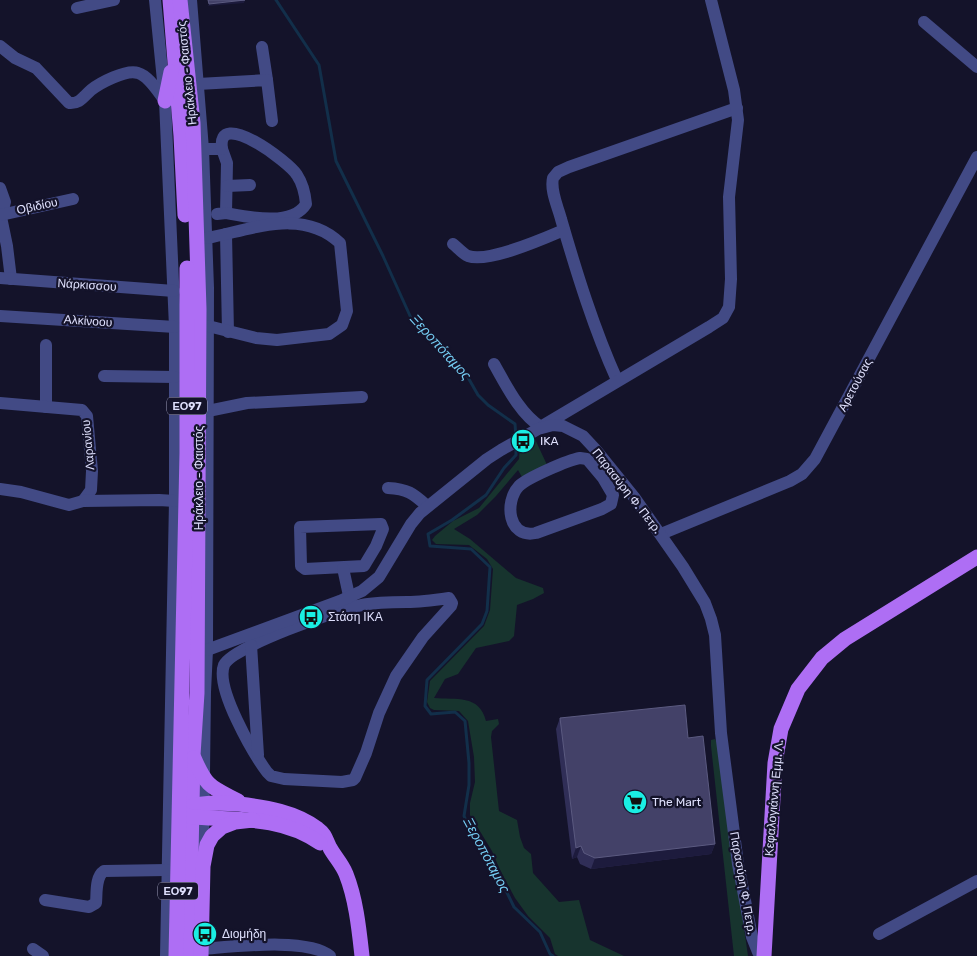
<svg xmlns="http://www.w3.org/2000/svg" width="977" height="956" font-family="Rubik,sans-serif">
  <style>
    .green { fill: #17342e }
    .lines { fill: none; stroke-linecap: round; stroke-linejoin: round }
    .stream { stroke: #122f4a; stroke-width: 3 }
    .minor { stroke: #424a85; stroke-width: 12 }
    .major { stroke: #ae6ef4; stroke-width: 15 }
    .wall { fill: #302e57 }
    .shaded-wall { fill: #1d1b3d }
    .building { fill: #434168; stroke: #5b5a80 }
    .labels { text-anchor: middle; stroke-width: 4.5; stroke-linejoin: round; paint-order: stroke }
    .shield { fill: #14132a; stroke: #a2a2be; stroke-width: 1 }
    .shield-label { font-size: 11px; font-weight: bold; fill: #dfe0fd }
    .street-label { font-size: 12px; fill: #dfe0fd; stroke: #14132a }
    .poi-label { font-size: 12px; fill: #dfe0fd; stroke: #14132a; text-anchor: start }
    .water-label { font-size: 14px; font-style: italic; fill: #75cdf4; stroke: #14132a }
  </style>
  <rect width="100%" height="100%" fill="#14132a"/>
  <g class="green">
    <path d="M534,437L548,467L522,477L518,470L496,496L477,515L454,529L470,539L516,578L543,588L544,593L533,599L517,605L514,636L509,641L476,648L458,674L445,679L434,698C456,700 479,694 486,721L498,719L499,724L492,731L491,737L499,811L517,820L520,837L524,848L531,854L533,873L559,902L579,900L590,940L624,956H558L555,954L550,938L528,916L515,898L500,870L492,851L470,815V803L475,782L474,757L468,721L459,711L434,710L430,708L427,702L430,681L484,626L490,610L493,569L487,559L469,545L436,544L432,540L435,536L453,521L479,508L519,459L520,443Z"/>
    <path d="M715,739L718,745L748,956H734L711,746V740Z"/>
  </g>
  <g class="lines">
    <g class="stream">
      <path d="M276,0L319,65L336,161L383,256L411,318L447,358L462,367L478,395L488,405L515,424L516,438"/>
      <path d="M516,446V455L504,468L486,495L452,520L428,534L430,546L471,549L490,567L487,611L482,624L427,680L425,706L431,714L455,712L465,721L469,763V785L464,816L477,845L498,874L514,907L540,932L550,954L553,956"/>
    </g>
    <g class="minor">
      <path d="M155,0L165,101L175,327V501L166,956"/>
      <path d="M191,0L203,149L208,288L207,650L205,692L203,852"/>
      <path d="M77,8L114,0"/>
      <path d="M924,22L977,67"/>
      <path d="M0,46L15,58L36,68L69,103C80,104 83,97 91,90C100,83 126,69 138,73C149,76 158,92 165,101"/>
      <path d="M262,47L267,80"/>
      <path d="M198,84L267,80L272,121"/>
      <path d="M203,149H222L227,163L226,213L217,214"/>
      <path d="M222,149C216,107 289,162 297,175C303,184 305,193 306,204C292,227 248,217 226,213"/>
      <path d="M227,186L250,185"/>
      <path d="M0,188L5,202L1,217L7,246L11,279"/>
      <path d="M1,215L73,199"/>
      <path d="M226,234L228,332"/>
      <path d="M207,238C251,230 302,207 340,243L347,311L342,325L329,334L277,340L256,338L208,326"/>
      <path d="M453,244C457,247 463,254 468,256C489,263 543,239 564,230"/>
      <path d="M0,278L174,291"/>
      <path d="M0,316L175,327"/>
      <path d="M46,345V407"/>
      <path d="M494,364C506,385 520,414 541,427"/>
      <path d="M104,376L175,377"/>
      <path d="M617,380C594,329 577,274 561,219C558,207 550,191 553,178L558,172L569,167L737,108"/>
      <path d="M0,403L82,410L87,416L92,471L91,490L83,501"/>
      <path d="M208,411L247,403L362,397"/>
      <path d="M544,425L709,327L723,318L729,307L731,279L729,197L738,120L734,90L711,0"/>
      <path d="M580,458L587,459L603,478L613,495L611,504L602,509L536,533C508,539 504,502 519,486C527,478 568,460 580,458Z"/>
      <path d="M388,488C407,489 413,493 427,506"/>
      <path d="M0,489L21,492L69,505L83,501L159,500L175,501"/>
      <path d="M381,524L383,529L376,546L364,566L305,569L301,566L300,527Z"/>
      <path d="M661,534L790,481L802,474L815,459L977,157"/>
      <path d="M343,568L351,605"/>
      <path d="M449,598L452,603L451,606L423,637L396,676L379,713L366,753L355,778L353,780L342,782L284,779L271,776L267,772C253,753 215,688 224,665C231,647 340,609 362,605C377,602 392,602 407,602C421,602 435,600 449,598Z"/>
      <path d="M251,645L258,755"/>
      <path d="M207,650L340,601L362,591L379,577L411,524L420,513L487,459L501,450L538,429L553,425L563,426L583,436L596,450L634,497L683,567L705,603L711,619L715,635L721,733L738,864L752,937L758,952L762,956"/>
      <path d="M45,900L89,907L96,903C97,893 95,877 104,871L167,870"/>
      <path d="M879,934L977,881"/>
      <path d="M33,949L43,956"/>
      <path d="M202,949C231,947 308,937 330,956"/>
    </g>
    <g class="major">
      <path d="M170,0L181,136L185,215"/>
      <path d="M180,0L193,123L199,309L197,693L193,755L189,956"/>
      <path d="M165,101L171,72"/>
      <path d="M194,758C207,788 211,787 238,801"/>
      <path d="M183,810C196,801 224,803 239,804C265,807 296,812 318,829C325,834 326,840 330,848C335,857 342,864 346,874C356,899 359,929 362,956"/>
      <path d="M183,814L192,817C236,820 282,816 320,843"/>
      <path d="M176,956L187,453V268"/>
      <path d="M201,956L203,866L207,845L212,836L222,827L235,822L253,820"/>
      <path d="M764,956L775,763L781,729L798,689L822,658L845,639L977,557"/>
    </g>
  </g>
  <path class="wall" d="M560,718L688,738L715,844L711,854L591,869L580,864L577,857L572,859L556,729Z"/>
  <g class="shaded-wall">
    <path d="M245,0L244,3L208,6L209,4Z"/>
    <path d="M715,844L711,854L591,869L595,858Z"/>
    <path d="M581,846L577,857L572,859L576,848Z"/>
  </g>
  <g class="building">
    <path d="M208,0H245L209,4Z"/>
    <path d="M685,705L688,738L703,736L715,844L595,858L584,853L581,846L576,848L560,718Z"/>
  </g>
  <defs>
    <g id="bus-disc" transform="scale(1.25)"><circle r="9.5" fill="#1aeee3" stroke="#14132a"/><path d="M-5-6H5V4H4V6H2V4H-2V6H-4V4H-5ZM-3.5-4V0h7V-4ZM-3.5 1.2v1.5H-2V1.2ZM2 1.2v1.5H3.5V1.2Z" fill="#111"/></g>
    <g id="supermarket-disc" transform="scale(1.25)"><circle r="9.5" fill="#1aeee3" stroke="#14132a"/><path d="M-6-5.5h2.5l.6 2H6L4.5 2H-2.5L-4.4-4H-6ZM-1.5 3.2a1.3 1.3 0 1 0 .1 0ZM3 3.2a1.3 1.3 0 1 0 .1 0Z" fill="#111"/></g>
  </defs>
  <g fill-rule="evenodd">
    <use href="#bus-disc" x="523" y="441"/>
    <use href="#bus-disc" x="311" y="617"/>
    <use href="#supermarket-disc" x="635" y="802"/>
    <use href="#bus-disc" x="205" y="934"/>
  </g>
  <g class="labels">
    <g class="shield">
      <rect x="167" y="397.5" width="40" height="17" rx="4"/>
      <rect x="158" y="882.5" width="40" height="17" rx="4"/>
    </g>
    <g class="shield-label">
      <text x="187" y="410">ΕΟ97</text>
      <text x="178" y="895">ΕΟ97</text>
    </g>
    <g class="street-label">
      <text transform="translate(187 73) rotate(-96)" y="4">Ηράκλειο - Φαιστός</text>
      <text transform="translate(37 206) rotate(-12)" y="4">Οβιδίου</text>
      <text transform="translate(87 285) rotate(4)" y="4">Νάρκισσου</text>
      <text transform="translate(88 321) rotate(4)" y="4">Αλκίνοου</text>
      <text transform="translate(855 385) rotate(-62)" y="4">Αρετούσας</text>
      <text transform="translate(88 445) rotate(-95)" y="4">Λαρανίου</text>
      <text transform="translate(199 478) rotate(-90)" y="4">Ηράκλειο - Φαιστός</text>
      <text transform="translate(627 491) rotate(52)" y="4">Παρασύρη Φ. Πετρ.</text>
      <text transform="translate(774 798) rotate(-85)" y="4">Κεφαλογιάννη Εμμ. Λ.</text>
      <text transform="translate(743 883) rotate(80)" y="4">Παρασύρη Φ. Πετρ.</text>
    </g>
    <g class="poi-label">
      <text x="540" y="445">IKA</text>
      <text x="328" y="621">Στάση ΙΚΑ</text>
      <text x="652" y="806">The Mart</text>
      <text x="222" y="938">Διομήδη</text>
    </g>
    <g class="water-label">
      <text transform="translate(441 347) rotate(48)" y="5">Ξεροπόταμος</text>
      <text transform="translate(487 855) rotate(62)" y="5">Ξεροπόταμος</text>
    </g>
  </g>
</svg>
